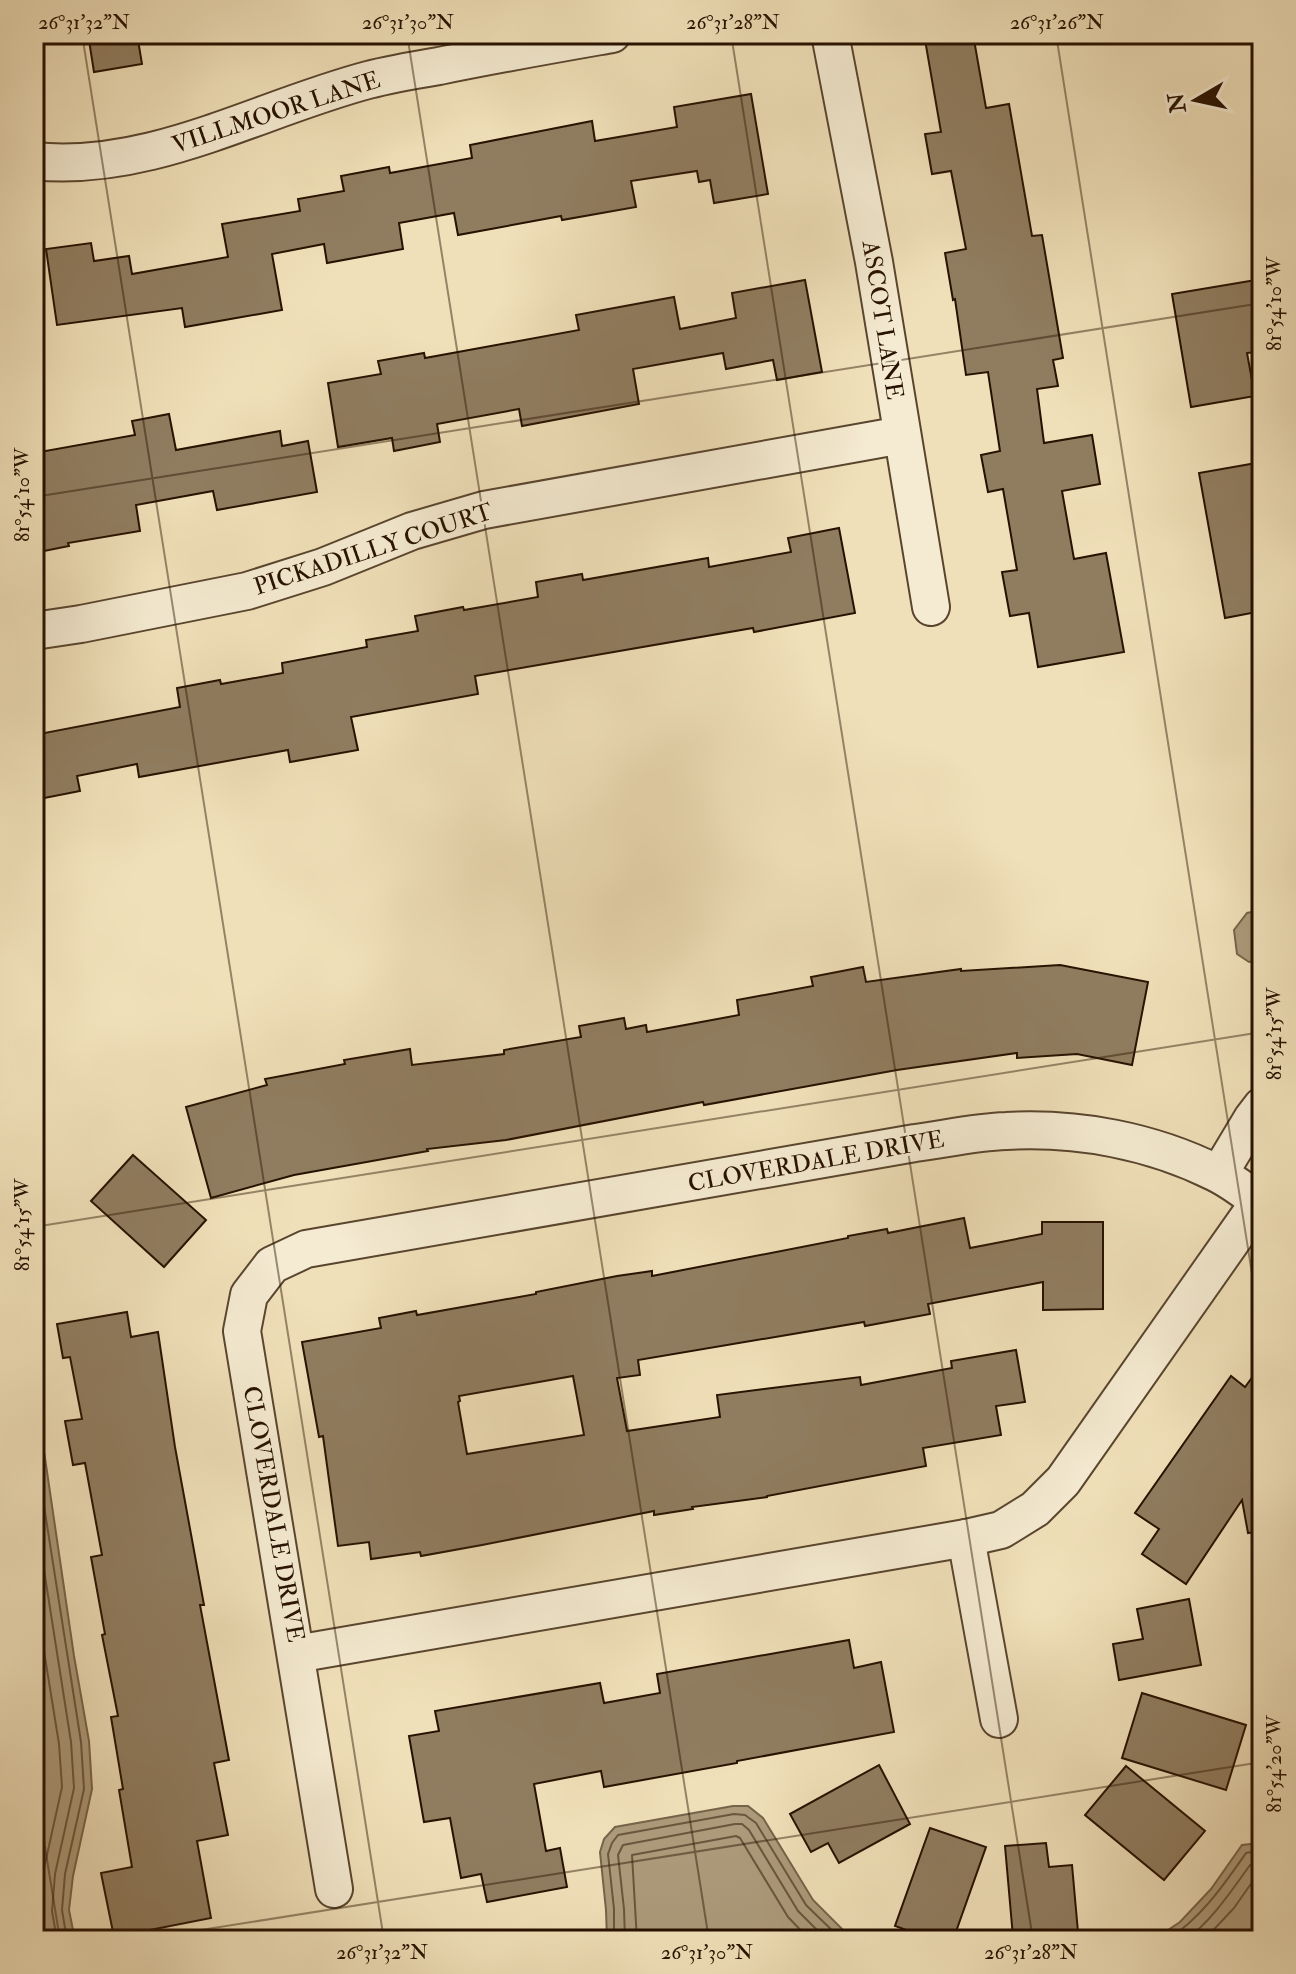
<svg xmlns="http://www.w3.org/2000/svg" width="1296" height="1974" font-family="'IM FELL Double Pica',serif">
  <style>
    .water { fill: #ac9a7a; stroke: #776349; stroke-width: 2 }
    .lines { fill: none; stroke-linecap: round; stroke-linejoin: round }
    .shore { stroke: #6a563d; stroke-width: 2 }
    .building { fill: #907d60; stroke: #271100; stroke-width: 2; fill-rule: evenodd }
    .street-casing { stroke: #59452e; stroke-width: 40 }
    .street { stroke: #f5ebd2; stroke-width: 36 }
    .ticks { fill: none; stroke: #271100; stroke-width: 2; stroke-opacity: 0.45 }
    .labels { text-anchor: middle; stroke-width: 6; stroke-linejoin: round; paint-order: stroke }
    .street-label { font-size: 24px; fill: #271100; stroke: #f5ebd2 }
    .neatline { fill: none; stroke: #271100; stroke-width: 3 }
    .ticks-label { font-size: 20px; text-anchor: middle; fill: #271100 }
  </style>
  <rect width="100%" height="100%" fill="#f0e0b9"/>
  <filter id="stains"><feTurbulence type="fractalNoise" baseFrequency=".0025" numOctaves="4"/><feColorMatrix values="0 0 0 0 .2 0 0 0 0 .09 0 0 0 0 .02 0 0 0 .5 -.17"/></filter>
  <radialGradient id="worn" r=".72"><stop offset=".6" stop-color="#630" stop-opacity="0"/><stop offset="1" stop-color="#630" stop-opacity=".3"/></radialGradient>
  <g class="water">
    <path d="M1262,910V960L1249,962L1237,954L1234,930L1247,913Z"/>
    <path d="M34,1397L45,1458L74,1656L89,1741L92,1789L73,1876L69,1910L75,1940H34Z"/>
    <path d="M733,1806H748L763,1818L813,1900L846,1933L859,1940H607L606,1910L600,1852L604,1839L615,1827Z"/>
    <path d="M1251,1844L1258,1846L1262,1862V1940H1153L1180,1922L1211,1889L1242,1845Z"/>
  </g>
  <g class="lines">
    <g class="shore">
      <path d="M34,1442L81,1742L84,1789L65,1874L62,1910L67,1940"/>
      <path d="M34,1506L71,1742L74,1788L55,1874L52,1911L57,1940"/>
      <path d="M34,1589L59,1744L62,1787L43,1873L40,1912L45,1940"/>
      <path d="M614,1940V1909L608,1854L612,1843L618,1835L734,1814L745,1815L756,1823L806,1905L842,1940"/>
      <path d="M625,1940L624,1909L618,1855L623,1845L735,1824H742L749,1830L798,1911L827,1940"/>
      <path d="M637,1940L632,1855L736,1836L740,1838L788,1917L810,1940"/>
      <path d="M1167,1940C1201,1918 1223,1886 1246,1853L1251,1852L1262,1855"/>
      <path d="M1185,1940C1211,1922 1232,1890 1250,1865H1262"/>
      <path d="M1204,1940L1234,1908L1255,1878L1262,1877"/>
    </g>
  </g>
  <g class="building">
    <path d="M88,34H137L142,64L94,72Z"/>
    <path d="M924,34H973L986,108L1009,104L1032,236L1042,235L1063,358L1053,360L1058,386L1037,389L1044,443L1092,435L1100,484L1062,491L1074,559L1106,553L1124,652L1038,667L1029,613L1010,616L1002,572L1017,570L1003,489L988,492L981,455L1000,451L988,372L966,375L955,299L953,300L945,253L966,249L951,171L932,174L925,134L941,132Z"/>
    <path d="M751,94L768,194L714,203L710,180L699,182L697,171L631,181L636,207L562,220L561,216L458,235L454,213L399,223L403,249L327,263L324,244L272,254L282,310L185,327L182,308L57,325L46,249L91,243L94,261L129,256L132,274L228,257L222,224L300,211L298,199L344,191L341,176L389,167L390,173L472,158L470,145L592,121L595,141L677,127L674,107Z"/>
    <path d="M1262,279V351L1247,353L1255,396L1191,407L1172,294Z"/>
    <path d="M805,280L822,372L777,380L773,360L726,369L723,353L633,369L639,404L522,426L519,409L437,424L440,442L394,451L392,438L338,447L328,383L381,374L378,361L424,353L425,358L579,330L576,315L674,297L680,329L736,318L732,293Z"/>
    <path d="M169,414L176,450L280,431L282,446L308,441L317,492L217,510L213,491L136,505L140,531L68,543L69,546L34,553V453L135,435L132,421Z"/>
    <path d="M1262,462V611L1225,618L1199,473Z"/>
    <path d="M839,528L855,613L754,632L753,628L475,676L478,694L351,717L358,750L290,762L288,750L139,777L137,764L77,776L80,791L34,800V735L180,707L177,688L220,680L221,684L283,673L282,663L367,647L366,640L418,631L415,616L463,607L464,610L538,597L536,582L582,574L583,580L708,558L709,567L791,552L788,538Z"/>
    <path d="M1060,965L1148,982L1132,1065L1077,1054L1017,1058V1053L897,1070L704,1105L703,1102L506,1140L427,1149L428,1151L294,1175L211,1198L186,1107L267,1085L265,1079L345,1064L344,1060L410,1049L412,1065L504,1054V1050L581,1037L579,1026L624,1018L626,1029L646,1025L647,1032L739,1015L737,1000L813,986L811,977L863,967L866,982L961,969V971Z"/>
    <path d="M133,1155L206,1220L164,1267L91,1201Z"/>
    <path d="M964,1218L970,1248L1042,1234V1222H1103V1309L1043,1310V1282L928,1304L930,1314L865,1326L864,1322L638,1360L640,1375L617,1378L627,1431L720,1417L717,1395L860,1377L861,1385L952,1368L951,1361L1016,1350L1025,1402L996,1406L1001,1435L923,1448L926,1466L767,1496V1497L692,1507L693,1509L654,1515V1511L482,1545L421,1556L420,1552L371,1559L369,1542L338,1546L323,1436L319,1437L302,1342L381,1328L379,1318L416,1311L417,1315L536,1294V1292L617,1276L652,1271V1276L848,1238V1236L887,1229L888,1233ZM573,1376L584,1435L467,1454L458,1402L460,1401L459,1396Z"/>
    <path d="M127,1312L131,1337L158,1332L175,1447L204,1605H200L229,1760L214,1763L228,1835L197,1841L211,1918L114,1937L101,1873L132,1867L119,1790L123,1789L111,1717L118,1716L102,1635L105,1634L91,1557L102,1555L85,1463L73,1465L65,1421L82,1419L70,1357L63,1358L57,1324Z"/>
    <path d="M1262,1364V1531L1248,1533L1242,1500L1186,1584L1142,1554L1159,1529L1135,1513L1231,1376L1245,1387Z"/>
    <path d="M1189,1599L1201,1665L1119,1680L1113,1644L1143,1639L1137,1609Z"/>
    <path d="M849,1640L854,1668L881,1662L894,1732L737,1761V1763L604,1787L601,1771L534,1784L546,1851L560,1848L567,1887L487,1902L481,1874L461,1878L450,1818L424,1822L409,1736L439,1731L435,1711L600,1683L604,1703L660,1693L657,1674Z"/>
    <path d="M1142,1693L1246,1725L1226,1790L1122,1758Z"/>
    <path d="M879,1765L910,1824L839,1863L828,1843L811,1852L790,1814Z"/>
    <path d="M1126,1766L1205,1831L1164,1880L1085,1815Z"/>
    <path d="M930,1828L986,1847L953,1940H934L895,1926Z"/>
    <path d="M1046,1843L1049,1867L1072,1865L1078,1932L1013,1937L1005,1846Z"/>
  </g>
  <g class="lines">
    <g class="street-casing">
      <g id="street">
        <path d="M830,34L874,262L931,607"/>
        <path d="M34,161C151,173 258,109 368,80C391,74 415,70 439,66C497,54 555,44 612,34"/>
        <path d="M34,631L81,624L247,591L323,567L412,531L484,510L902,435"/>
        <path d="M1219,1174L1252,1119L1262,1106"/>
        <path d="M966,1538L999,1719"/>
        <path d="M296,1654L966,1538L1001,1530L1035,1509L1063,1481L1259,1202"/>
        <path d="M334,1889L242,1331L249,1295L272,1265L306,1249L915,1143C945,1139 976,1132 1006,1131C1078,1127 1152,1141 1216,1173C1232,1181 1248,1193 1262,1204"/>
      </g>
    </g>
    <use href="#street" class="street"/>
  </g>
  <path class="ticks" d="M82,34L384,1940M407,34L709,1940M731,34L1033,1940M1056,34L1262,1337M34,497L1262,303M34,1227L1262,1032M34,1779L60,1940M138,1940L1262,1762"/>
  <g class="labels">
    <g class="street-label">
      <text transform="translate(276 112) rotate(-18)" y="8">VILLMOOR LANE</text>
      <text transform="translate(883 320) rotate(81)" y="8">ASCOT LANE</text>
      <text transform="translate(373 549) rotate(-18)" y="8">PICKADILLY COURT</text>
      <text transform="translate(816 1161) rotate(-10)" y="8">CLOVERDALE DRIVE</text>
      <text transform="translate(274 1514) rotate(80)" y="8">CLOVERDALE DRIVE</text>
    </g>
  </g>
  <rect width="1296" height="1974" fill="none" stroke="#f0e0b9" stroke-width="88"/>
  <g transform="translate(1196 100) rotate(261)" stroke="#f5ebd2" stroke-width="6" paint-order="stroke">
  <path d="M0-6L14 30L0 20L-14 30Z" fill="#271100"/>
  <text y="-12" font-size="22" font-weight="bold" text-anchor="middle" fill="#271100">N</text>
  </g>
  <rect x="44" y="44" width="1208" height="1886" class="neatline"/>
  <g class="ticks-label">
    <text x="84" y="29">26°31'32"N</text>
    <text x="408" y="29">26°31'30"N</text>
    <text x="733" y="29">26°31'28"N</text>
    <text x="1057" y="29">26°31'26"N</text>
    <text transform="translate(1274 304) rotate(-90)" y="7">81°54'10"W</text>
    <text transform="translate(22 495) rotate(-90)" y="7">81°54'10"W</text>
    <text transform="translate(1274 1034) rotate(-90)" y="7">81°54'15"W</text>
    <text transform="translate(22 1225) rotate(-90)" y="7">81°54'15"W</text>
    <text transform="translate(1274 1764) rotate(-90)" y="7">81°54'20"W</text>
    <text x="382" y="1959">26°31'32"N</text>
    <text x="707" y="1959">26°31'30"N</text>
    <text x="1031" y="1959">26°31'28"N</text>
  </g>
  <rect width="100%" height="100%" filter="url(#stains)"/>
  <rect width="100%" height="100%" fill="url(#worn)"/>
</svg>
